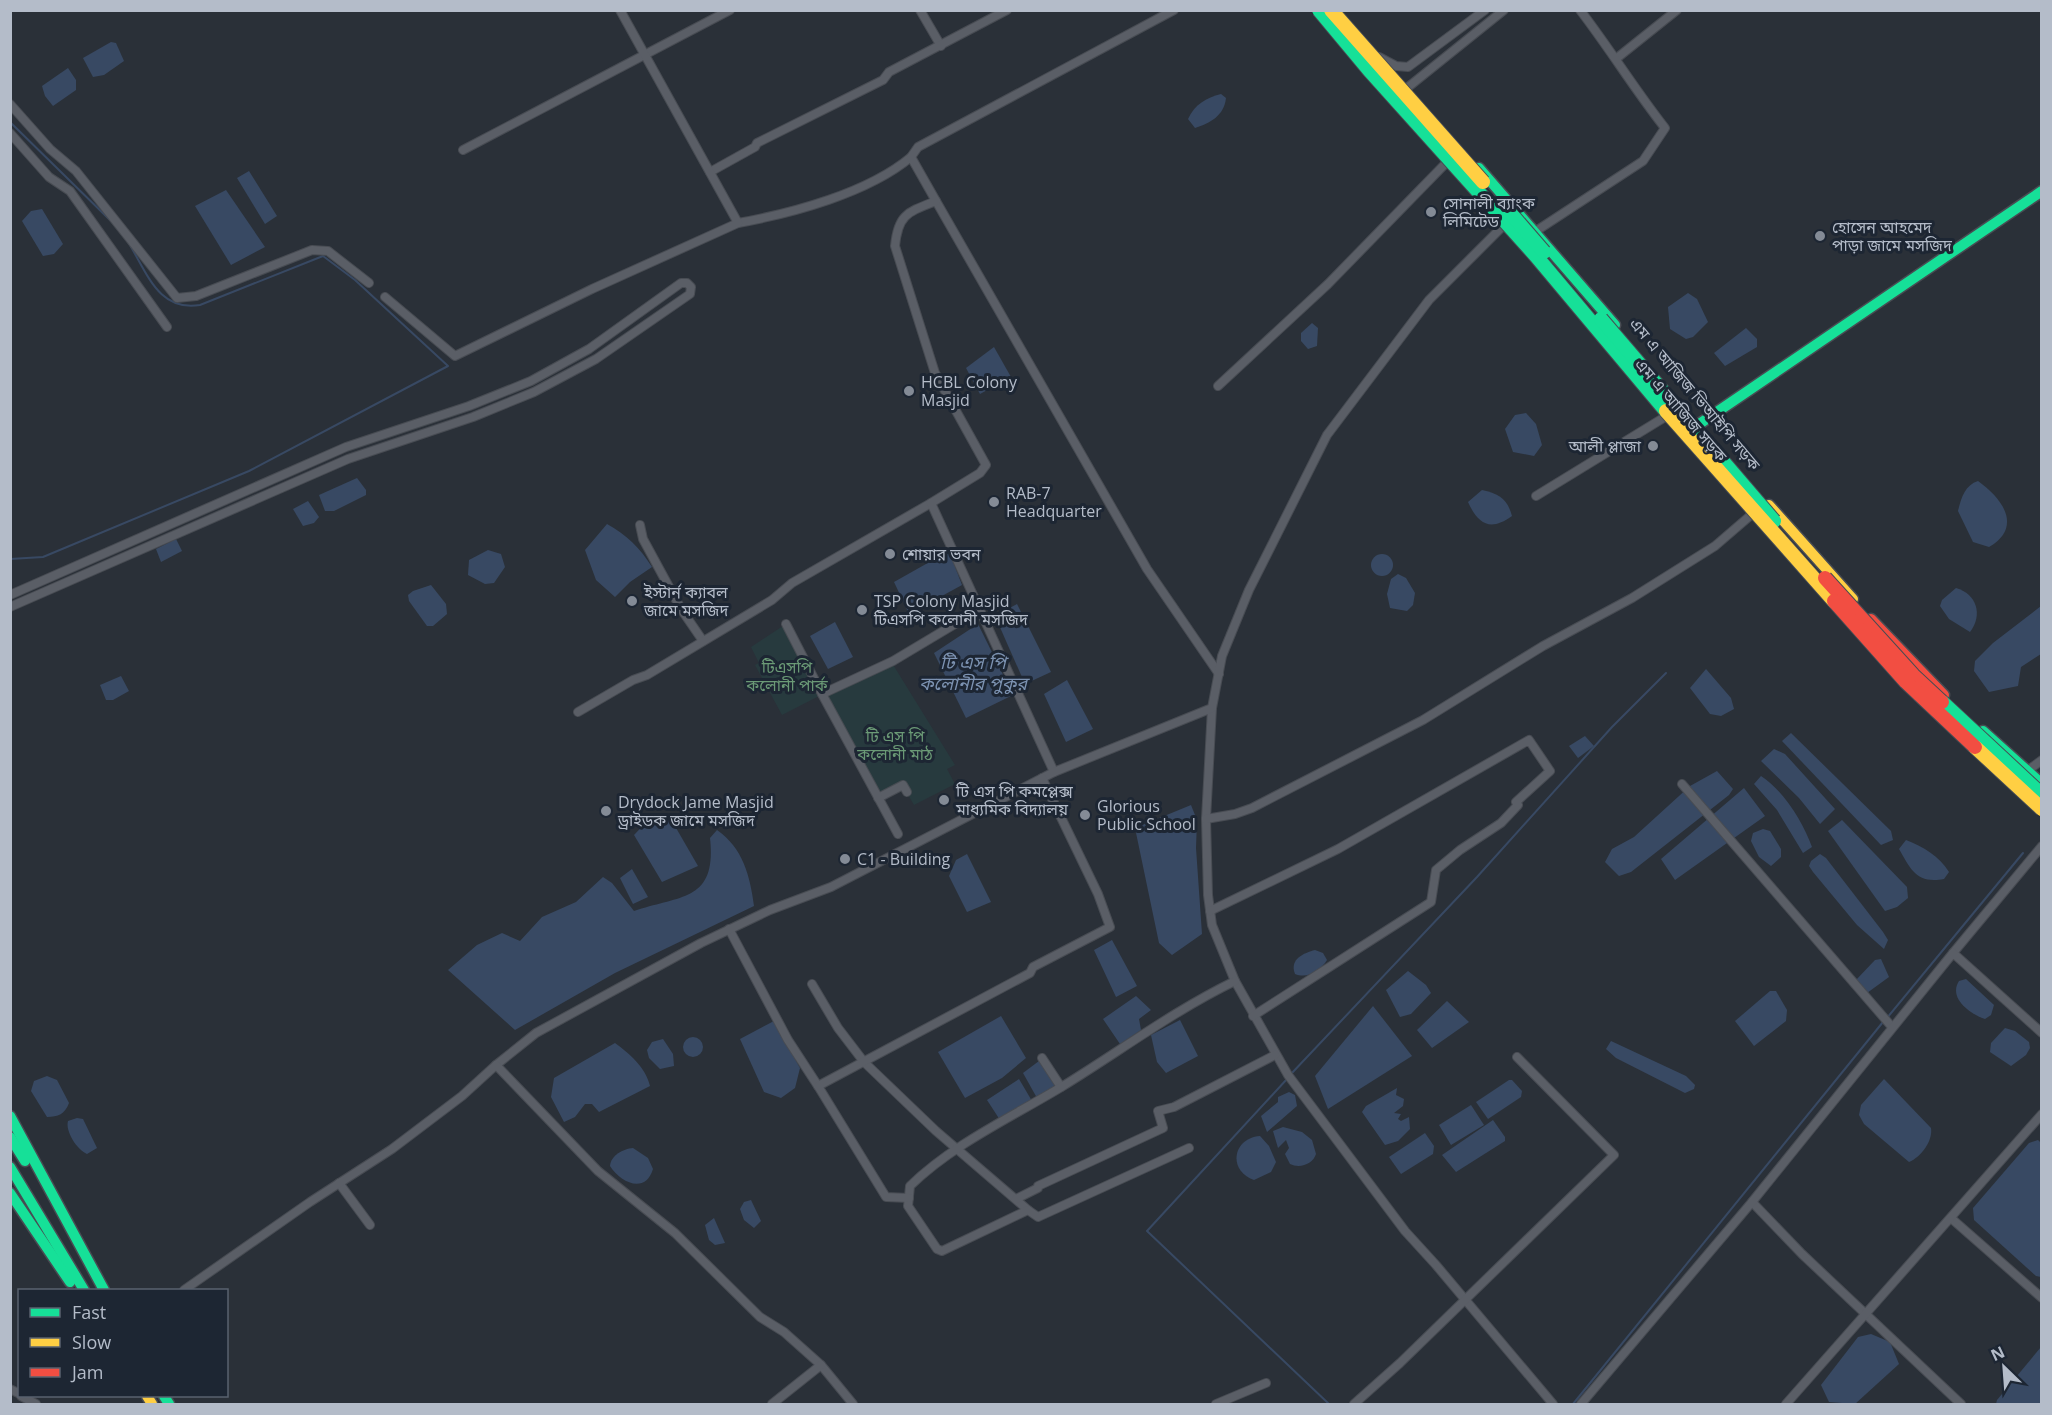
<svg xmlns="http://www.w3.org/2000/svg" width="2052" height="1415" font-family="'Open Sans','Noto Sans Bengali',sans-serif">
  <style>
    .green { fill: #273a3e }
    .water { fill: #384963 }
    .lines { fill: none; stroke-linecap: round; stroke-linejoin: round }
    .stream { stroke: #384963; stroke-width: 2 }
    .street-casing { stroke: #484c53; stroke-width: 10 }
    .fast-casing { stroke: #484c53; stroke-width: 13 }
    .slow-casing { stroke: #484c53; stroke-width: 13 }
    .jam-casing { stroke: #484c53; stroke-width: 13 }
    .street { stroke: #5a5e66; stroke-width: 8 }
    .fast { stroke: #16e098; stroke-width: 10 }
    .slow { stroke: #ffcf43; stroke-width: 10 }
    .jam { stroke: #f24e42; stroke-width: 10 }
    .fast-bridge-casing { stroke: #474c53; stroke-width: 16; stroke-linecap: butt }
    .slow-bridge-casing { stroke: #474c53; stroke-width: 16; stroke-linecap: butt }
    .jam-bridge-casing { stroke: #474c53; stroke-width: 16; stroke-linecap: butt }
    .fast-bridge { stroke: #16e098; stroke-width: 14 }
    .slow-bridge { stroke: #ffcf43; stroke-width: 14 }
    .jam-bridge { stroke: #f24e42; stroke-width: 14 }
    .poi-dot { fill: #848b96; stroke: #1d2633; stroke-width: 2 }
    .labels { text-anchor: middle; stroke-width: 6; stroke-linejoin: round; paint-order: stroke }
    .poi-label { font-size: 16px; fill: #b4bcc9; stroke: #1d2633; text-anchor: start }
    .street-label { font-size: 16px; fill: #b4bcc9; stroke: #1d2633 }
    .park-label { font-size: 16px; fill: #6b9a76; stroke: #1d2633 }
    .water-label { font-size: 18px; font-style: italic; fill: #7c92b1; stroke: #1d2633 }
  </style>
  <rect width="100%" height="100%" fill="#2a3038"/>
  <path class="green" d="M786,624L822,694L892,663L955,765L947,769L955,784L914,805L903,786L878,798L821,695L782,715L755,665L759,663L751,647Z"/>
  <g class="water">
    <path d="M111,42L116,43L124,61L104,75L93,77L83,58Z"/>
    <path d="M68,68L76,80V90L53,106L45,96L42,86Z"/>
    <path d="M1221,94L1226,98C1224,116 1210,123 1195,128L1188,119C1195,104 1206,98 1221,94Z"/>
    <path d="M249,171L277,216L265,224L237,178Z"/>
    <path d="M226,190L265,247L231,265L195,206Z"/>
    <path d="M42,209L63,244L54,254L43,256L22,221L31,211Z"/>
    <path d="M1688,293L1697,299L1708,322L1693,337L1686,339L1670,329L1668,307Z"/>
    <path d="M1312,323L1318,328L1317,346L1308,349L1301,341V333Z"/>
    <path d="M1746,328L1757,339V347L1725,366L1714,353Z"/>
    <path d="M994,347L1011,377L980,394L966,368Z"/>
    <path d="M1526,413L1536,424L1542,445L1534,456L1513,452L1505,429L1515,415Z"/>
    <path d="M357,478L366,490V495L334,511H325L319,495Z"/>
    <path d="M1978,481C2003,499 2023,527 1989,547L1973,542L1958,511C1961,498 1965,485 1978,481Z"/>
    <path d="M1482,490C1499,494 1507,498 1512,516C1490,532 1478,524 1468,502Z"/>
    <path d="M308,501L319,517L314,523L303,526L293,509Z"/>
    <path d="M607,524C627,535 640,548 652,567L630,582L615,597L596,580L585,550Z"/>
    <path d="M176,539L182,551L161,562L156,549Z"/>
    <path d="M488,550L501,554L505,567L494,583L485,584L468,575L469,560Z"/>
    <path d="M949,551L962,585L909,614L894,582Z"/>
    <circle cx="1382" cy="565" r="11"/>
    <path d="M1398,574L1406,578L1415,593L1413,605L1407,611L1390,608L1387,594L1391,579Z"/>
    <path d="M431,585L446,604L447,614L433,626H427L409,601L408,595L413,591Z"/>
    <path d="M1956,588C1977,594 1983,615 1970,632L1949,619L1940,606L1942,600Z"/>
    <path d="M1017,604L1051,672L1025,684L995,616Z"/>
    <path d="M2041,606V654L2021,667L2018,686L1989,692L1974,671L1975,661L1993,643Z"/>
    <path d="M835,622L853,657L828,669L810,636Z"/>
    <path d="M978,624L1013,695L966,718L934,653Z"/>
    <path d="M1706,669L1731,698L1734,709L1721,716L1710,714L1690,688Z"/>
    <path d="M121,676L129,691L113,700H106L100,685Z"/>
    <path d="M1067,680L1093,729L1066,742L1044,694Z"/>
    <path d="M1791,733L1891,831L1893,840L1881,845L1782,741Z"/>
    <path d="M1585,736L1594,746L1578,758L1569,746Z"/>
    <path d="M1774,749L1785,754L1835,809L1820,824L1799,798L1761,761Z"/>
    <path d="M1717,771L1733,789L1729,795L1631,872L1619,876L1605,862L1612,849L1634,837L1690,786Z"/>
    <path d="M1761,776C1783,790 1803,822 1812,847L1803,853L1777,810L1754,784Z"/>
    <path d="M1744,788L1765,816L1675,880L1661,859Z"/>
    <path d="M1191,805L1197,820L1196,848L1202,934L1172,955L1159,943L1135,828Z"/>
    <path d="M655,813L668,814L698,866L662,882L634,835Z"/>
    <path d="M1842,820L1907,887L1908,898L1897,907L1885,911L1828,831Z"/>
    <path d="M1763,829L1770,831L1781,849V857L1771,866L1759,857L1751,841L1753,833Z"/>
    <path d="M717,830C743,848 750,876 754,906L615,973L515,1030L448,970L477,945L502,933L520,941L542,917L576,902L603,877L612,883L634,911C680,895 717,902 710,838Z"/>
    <path d="M1906,840C1924,847 1939,856 1949,872L1944,879C1917,884 1911,870 1899,849Z"/>
    <path d="M967,854L991,902L967,912L949,876L956,860Z"/>
    <path d="M1820,854L1826,858L1883,932L1888,940L1884,949L1857,925L1813,872L1809,866L1811,861Z"/>
    <path d="M632,869L648,897L633,904L620,878Z"/>
    <path d="M1112,940L1137,986L1116,997L1094,950Z"/>
    <path d="M1315,950L1323,953L1327,960C1320,971 1308,979 1295,974C1289,959 1304,953 1315,950Z"/>
    <path d="M1881,959L1889,977L1867,993L1856,980L1875,960Z"/>
    <path d="M1408,971L1426,985L1431,993L1411,1014L1400,1017L1386,990Z"/>
    <path d="M1966,979L1994,1005L1991,1015L1985,1019C1970,1014 1948,998 1959,981Z"/>
    <path d="M1770,991H1776L1787,1010L1786,1021L1754,1046L1735,1021Z"/>
    <path d="M1136,996L1151,1010L1139,1019L1141,1030L1120,1044L1103,1019Z"/>
    <path d="M1447,1001L1469,1022L1432,1048L1417,1030Z"/>
    <path d="M1373,1006L1412,1056L1328,1109L1315,1076Z"/>
    <path d="M1001,1016L1026,1058L1002,1078L965,1098L938,1052Z"/>
    <path d="M1180,1020L1198,1056L1166,1073L1157,1062L1151,1035Z"/>
    <path d="M774,1021L800,1068L795,1088L781,1098L764,1092L740,1039Z"/>
    <path d="M2005,1028L2015,1031L2029,1042L2030,1048L2026,1055L2011,1066L1990,1052L1991,1043Z"/>
    <circle cx="693" cy="1047" r="10"/>
    <path d="M663,1039L673,1054L674,1066L660,1069L649,1058L647,1050L652,1042Z"/>
    <path d="M1611,1041L1686,1076L1695,1085L1694,1089L1685,1093L1616,1058L1606,1049Z"/>
    <path d="M615,1043C629,1053 646,1068 650,1086L599,1112L592,1104H585L575,1117L564,1122L551,1097L554,1078Z"/>
    <path d="M1039,1061L1057,1087L1037,1098L1023,1073Z"/>
    <path d="M47,1076L57,1080L69,1103C65,1114 58,1117 47,1117L31,1091L34,1081Z"/>
    <path d="M1019,1079L1032,1101L1000,1120L987,1100Z"/>
    <path d="M1884,1079L1931,1128C1933,1141 1921,1157 1909,1162L1864,1124L1859,1115L1861,1105Z"/>
    <path d="M1509,1080H1512L1522,1091L1521,1097L1488,1119L1476,1102Z"/>
    <path d="M1397,1088L1396,1095L1404,1099L1403,1106L1394,1113L1401,1114L1398,1119L1401,1121L1409,1117L1410,1129L1398,1141L1385,1145L1362,1112L1366,1106Z"/>
    <path d="M1289,1092L1295,1095L1297,1106L1267,1132L1261,1116L1278,1102V1097Z"/>
    <path d="M1471,1105L1484,1125L1451,1145L1439,1125Z"/>
    <path d="M77,1118L83,1119L97,1148L87,1154C77,1150 65,1131 68,1121Z"/>
    <path d="M1493,1120L1505,1137V1141L1456,1172L1442,1155Z"/>
    <path d="M1283,1127L1302,1132L1312,1140L1316,1154C1313,1164 1300,1169 1290,1164L1285,1154L1289,1148L1286,1140L1278,1148L1273,1131Z"/>
    <path d="M1425,1133L1434,1146L1433,1154L1401,1174L1389,1157Z"/>
    <path d="M1260,1136L1269,1146L1276,1162L1271,1172L1254,1180C1227,1170 1233,1138 1260,1136Z"/>
    <path d="M2038,1140L2042,1144L2041,1277L2036,1276L1974,1220L1973,1208L2029,1143Z"/>
    <path d="M633,1148L648,1158L653,1169C645,1195 620,1182 610,1166C611,1155 623,1149 633,1148Z"/>
    <path d="M751,1200L761,1221L754,1228L744,1220L740,1209L744,1202Z"/>
    <path d="M714,1218L725,1243L715,1245L709,1240L705,1225Z"/>
    <path d="M1871,1334L1890,1342L1899,1364L1855,1404L1829,1402L1821,1385L1858,1337Z"/>
    <path d="M2041,1347V1404H1996L1997,1400Z"/>
  </g>
  <g class="lines">
    <g class="stream">
      <path d="M10,122L113,223"/>
      <path d="M10,559L43,557L249,471L448,366L355,280L323,256L200,305C158,312 147,272 128,242"/>
      <path d="M1887,1018L2023,853"/>
      <path d="M1291,1074L1477,877L1612,727L1666,673"/>
      <path d="M1287,1079L1147,1231L1329,1404"/>
      <path d="M1573,1404L1883,1022"/>
    </g>
    <g class="street-casing">
      <g id="street">
        <path d="M920,10L941,46"/>
        <path d="M1379,57L1396,66L1408,67L1485,10"/>
        <path d="M1617,58L1677,10"/>
        <path d="M1402,92L1504,10"/>
        <path d="M10,104L50,149L76,171L177,298L196,296L312,250L328,251L369,283"/>
        <path d="M10,133L49,177L70,191L167,327"/>
        <path d="M463,150L730,10"/>
        <path d="M710,172L755,147L757,143L883,80L889,72L1007,10"/>
        <path d="M936,201L1147,569L1219,674"/>
        <path d="M738,223C793,213 868,193 911,157"/>
        <path d="M1536,231L1643,161L1665,128C1635,90 1610,49 1580,10"/>
        <path d="M385,297L455,356L592,289L738,223L620,10"/>
        <path d="M1218,386L1328,284L1446,163"/>
        <path d="M1536,496L1665,417"/>
        <path d="M640,525L643,539L681,609L703,641"/>
        <path d="M10,595L346,447L469,406L531,381L589,349L681,283H687L691,287L690,294L596,359L534,392L473,417L348,459L10,607"/>
        <path d="M786,624L822,694"/>
        <path d="M1212,708L1206,819L1208,895L1212,925L1235,981L1288,1075L1405,1231L1436,1265L1553,1404"/>
        <path d="M578,712L633,680L647,675L772,600L792,583L931,503"/>
        <path d="M2027,771L2042,760"/>
        <path d="M1054,772L931,503L980,473L986,465L935,373L895,246C898,214 908,212 936,201L911,157L918,147L1174,10"/>
        <path d="M1682,784L1892,1027"/>
        <path d="M878,798L903,785L907,792"/>
        <path d="M1206,819L1235,814L1252,808L1423,720L1543,646L1632,598L1715,546L1751,515"/>
        <path d="M898,834L822,694L893,661L980,609"/>
        <path d="M1210,911L1338,849L1529,740L1550,771L1516,802L1518,805L1501,823L1460,850L1436,870L1431,902L1253,1016"/>
        <path d="M729,929L788,1040L818,1086"/>
        <path d="M1953,953L2042,846"/>
        <path d="M812,984L838,1028L864,1062L936,1131L1028,1210"/>
        <path d="M1042,1058L1061,1087"/>
        <path d="M496,1065L536,1033L701,943L770,910L831,887L1054,772L1212,708L1222,656L1249,590L1327,435L1429,300L1503,226"/>
        <path d="M1189,1148L1038,1217L1028,1210L942,1251L937,1249L908,1206L910,1186C953,1144 1012,1117 1063,1086C1120,1051 1175,1010 1235,981"/>
        <path d="M339,1183L370,1225"/>
        <path d="M909,1198L886,1197L818,1086L1030,973L1033,967L1110,927L1098,894L1042,778"/>
        <path d="M1016,1199L1038,1188V1186L1163,1128L1158,1111L1174,1107L1275,1055"/>
        <path d="M1752,1202L1802,1254L1961,1404"/>
        <path d="M1952,1219L2042,1298"/>
        <path d="M184,1290L310,1202L392,1149L462,1096L496,1065L598,1171L675,1233L760,1317L784,1332L821,1365L853,1404"/>
        <path d="M10,1389L20,1394"/>
        <path d="M21,1396L36,1404"/>
        <path d="M772,1404L821,1365"/>
        <path d="M1216,1404L1266,1383"/>
        <path d="M1354,1404L1400,1363L1614,1155L1517,1057"/>
        <path d="M1581,1404L1752,1202L1953,953L2042,1033"/>
        <path d="M1786,1404L2042,1114"/>
      </g>
    </g>
    <g class="fast-casing">
      <g id="fast">
        <path d="M1479,168L1615,325"/>
        <path d="M1689,431L2042,191"/>
        <path d="M1983,731L2042,784"/>
        <path d="M10,1116L104,1290"/>
        <path d="M10,1137L25,1161"/>
        <path d="M10,1167L84,1290"/>
        <path d="M10,1193L70,1282"/>
        <path d="M164,1396L169,1404"/>
      </g>
    </g>
    <g class="slow-casing">
      <g id="slow">
        <path d="M1769,505L1853,599"/>
        <path d="M147,1396L152,1404"/>
      </g>
    </g>
    <g class="jam-casing">
      <path id="jam" d="M1871,619L1944,695"/>
    </g>
    <use href="#street" class="street"/>
    <use href="#fast" class="fast"/>
    <use href="#slow" class="slow"/>
    <use href="#jam" class="jam"/>
    <g class="fast-bridge-casing">
      <g id="fast-bridge">
        <path d="M1319,10L1369,70L1536,256L1666,411"/>
        <path d="M1506,208L1544,252"/>
        <path d="M1601,319L1774,521"/>
        <path d="M1942,702L2042,795"/>
      </g>
    </g>
    <g class="slow-bridge-casing">
      <g id="slow-bridge">
        <path d="M1331,10L1483,182"/>
        <path d="M1666,411L1834,601"/>
        <path d="M1975,747L2042,809"/>
      </g>
    </g>
    <g class="jam-bridge-casing">
      <g id="jam-bridge">
        <path d="M1825,578L1913,675L1942,702"/>
        <path d="M1834,601L1906,682L1975,747"/>
      </g>
    </g>
    <use href="#fast-bridge" class="fast-bridge"/>
    <use href="#slow-bridge" class="slow-bridge"/>
    <use href="#jam-bridge" class="jam-bridge"/>
  </g>
  <g class="poi-dot">
    <circle cx="1431" cy="212" r="6"/>
    <circle cx="1820" cy="236" r="6"/>
    <circle cx="909" cy="391" r="6"/>
    <circle cx="1653" cy="446" r="6"/>
    <circle cx="994" cy="502" r="6"/>
    <circle cx="890" cy="554" r="6"/>
    <circle cx="632" cy="601" r="6"/>
    <circle cx="862" cy="610" r="6"/>
    <circle cx="944" cy="800" r="6"/>
    <circle cx="606" cy="811" r="6"/>
    <circle cx="1085" cy="815" r="6"/>
    <circle cx="845" cy="859" r="6"/>
  </g>
  <g class="labels">
    <g class="poi-label">
      <text x="1443" y="209">সোনালী ব্যাংক<tspan x="1443" dy="18">লিমিটেড</tspan></text>
      <text x="1832" y="233">হোসেন আহমেদ<tspan x="1832" dy="18">পাড়া জামে মসজিদ</tspan></text>
      <text x="921" y="388">HCBL Colony<tspan x="921" dy="18">Masjid</tspan></text>
      <text x="1641" y="452" text-anchor="end">আলী প্লাজা</text>
      <text x="1006" y="499">RAB-7<tspan x="1006" dy="18">Headquarter</tspan></text>
      <text x="902" y="560">শোয়ার ভবন</text>
      <text x="644" y="598">ইস্টার্ন ক্যাবল<tspan x="644" dy="18">জামে মসজিদ</tspan></text>
      <text x="874" y="607">TSP Colony Masjid<tspan x="874" dy="18">টিএসপি কলোনী মসজিদ</tspan></text>
      <text x="956" y="797">টি এস পি কমপ্লেক্স<tspan x="956" dy="18">মাধ্যমিক বিদ্যালয়</tspan></text>
      <text x="618" y="808">Drydock Jame Masjid<tspan x="618" dy="18">ড্রাইডক জামে মসজিদ</tspan></text>
      <text x="1097" y="812">Glorious<tspan x="1097" dy="18">Public School</tspan></text>
      <text x="857" y="865">C1 - Building</text>
    </g>
    <g class="street-label">
      <text transform="translate(1695 394) rotate(50)" y="6">এম এ আজিজ ভিআইপি সড়ক</text>
      <text transform="translate(1681 410) rotate(49)" y="6">এম এ আজিজ সড়ক</text>
    </g>
    <g class="park-label">
      <text x="787" y="673">টিএসপি<tspan x="787" dy="18">কলোনী পার্ক</tspan></text>
      <text x="895" y="742">টি এস পি<tspan x="895" dy="18">কলোনী মাঠ</tspan></text>
    </g>
    <g class="water-label">
      <text x="973" y="669">টি এস পি<tspan x="973" dy="21">কলোনীর পুকুর</tspan></text>
    </g>
  </g>
  <rect width="2052" height="1415" fill="none" stroke="#b4bcc9" stroke-width="24"/>
  <rect x="18" y="1289" width="210" height="108" fill="#1d2633" stroke="#59626f" stroke-width="1.5"/>
  <rect x="30" y="1308" width="30" height="9" fill="#16e098" stroke="#59626f" stroke-width="1.5"/>
  <text x="72" y="1319" font-size="18" fill="#b4bcc9">Fast</text>
  <rect x="30" y="1338" width="30" height="9" fill="#ffcf43" stroke="#59626f" stroke-width="1.5"/>
  <text x="72" y="1349" font-size="18" fill="#b4bcc9">Slow</text>
  <rect x="30" y="1368" width="30" height="9" fill="#f24e42" stroke="#59626f" stroke-width="1.5"/>
  <text x="72" y="1379" font-size="18" fill="#b4bcc9">Jam</text>
  <g transform="translate(2004 1367) rotate(335)" stroke="#1d2633" stroke-width="4.5" paint-order="stroke">
  <path d="M0-4.5L10 22L0 15L-10 22Z" fill="#b4bcc9"/>
  <text y="-9" font-size="16" font-weight="bold" text-anchor="middle" fill="#b4bcc9">N</text>
  </g>
</svg>
